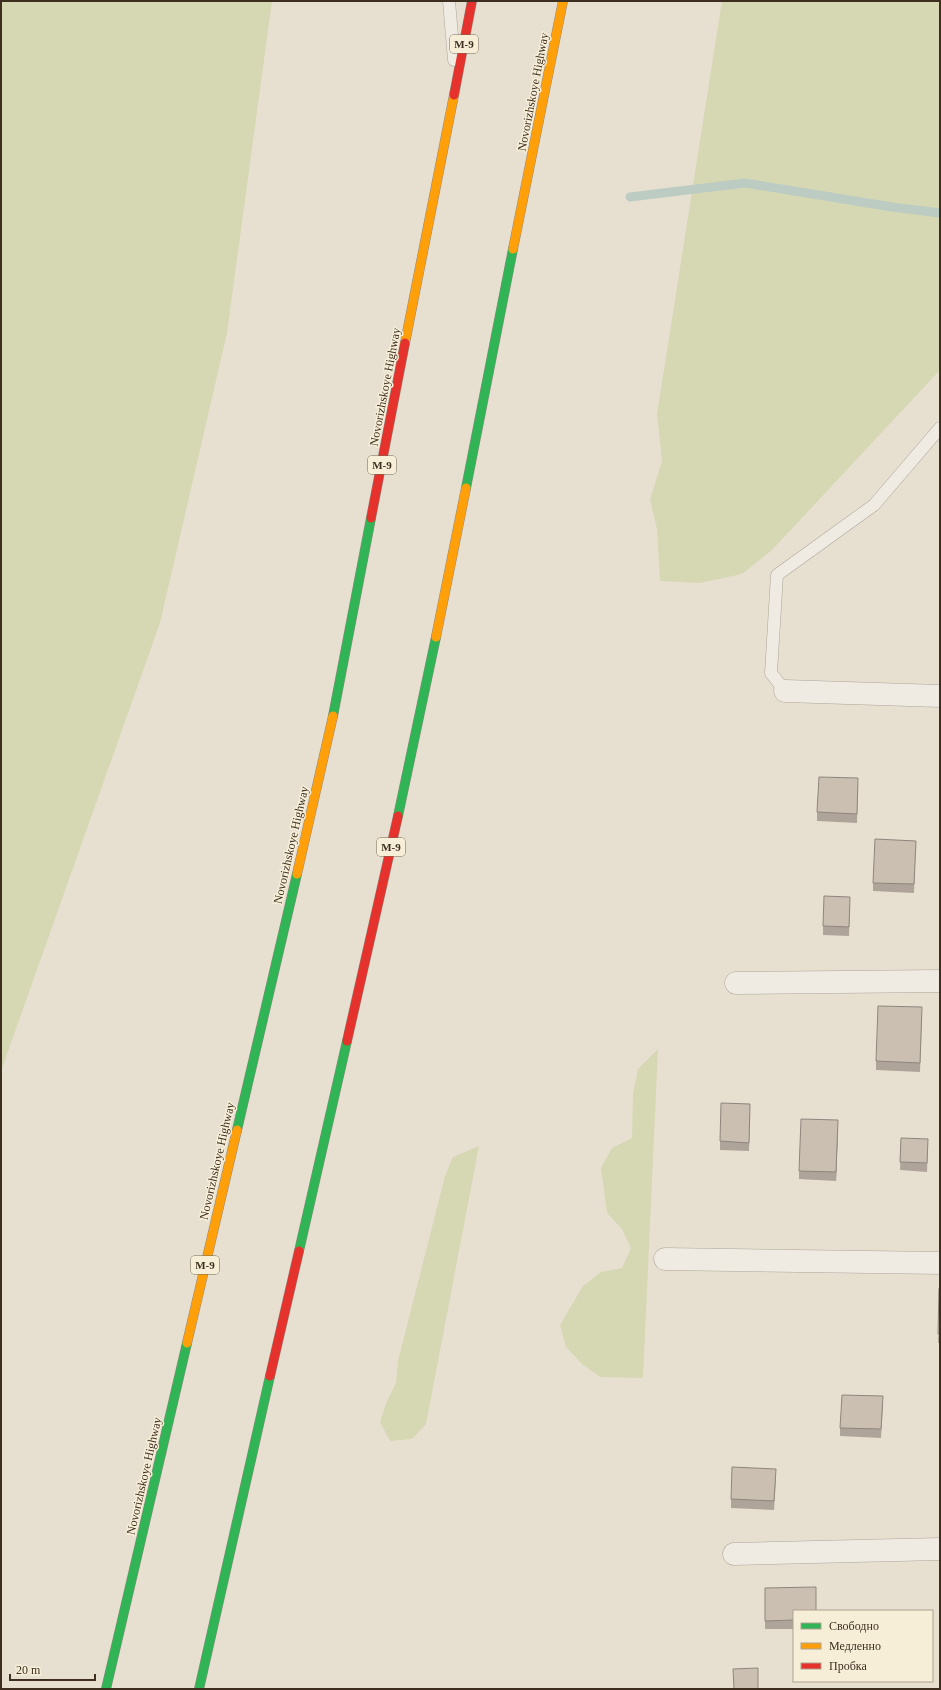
<svg xmlns="http://www.w3.org/2000/svg" width="941" height="1690" font-family="Georgia,serif">
  <style>
    .green { fill: #d6d7b3 }
    .lines { fill: none; stroke-linecap: round; stroke-linejoin: round }
    .stream { stroke: #bcccc2; stroke-width: 9 }
    .lane-casing { stroke: #ada599; stroke-width: 13 }
    .street-casing { stroke: #ada599; stroke-width: 23 }
    .fast-casing { stroke: #928b80; stroke-width: 10 }
    .slow-casing { stroke: #928b80; stroke-width: 10 }
    .jam-casing { stroke: #928b80; stroke-width: 10 }
    .lane { stroke: #efebe3; stroke-width: 12 }
    .street { stroke: #efebe3; stroke-width: 22 }
    .fast { stroke: #30b455; stroke-width: 9 }
    .slow { stroke: #ff9f0a; stroke-width: 9 }
    .jam { stroke: #e5322d; stroke-width: 9 }
    .wall { fill: #afa499 }
    .shaded-wall { fill: #8e867d }
    .building { fill: #cbbfb2; stroke: #8e867d }
    .labels { text-anchor: middle; stroke-width: 3; stroke-linejoin: round; paint-order: stroke }
    .shield { fill: #f7eed8; stroke: #756857; stroke-width: 1 }
    .shield-label { font-size: 11px; font-weight: bold; fill: #3d2e20 }
    .street-label { font-size: 12px; fill: #3d2e20; stroke: #f7eed8 }
  </style>
  <rect width="100%" height="100%" fill="#e7e0d1"/>
  <g class="green">
    <path d="M1,1H272L227,333L160,623L1,1071Z"/>
    <path d="M722,1H940V370L772,550L742,574L700,583L660,581L657,529L650,500L662,461L657,414Z"/>
    <path d="M658,1049L643,1378L600,1377L582,1364L566,1347L560,1325L583,1286L601,1272L622,1268L631,1248L622,1229L607,1213L601,1168L612,1148L632,1138L633,1094L638,1069Z"/>
    <path d="M479,1146L426,1424L412,1439L390,1441L380,1422L387,1401L396,1383L398,1361L445,1176L453,1157Z"/>
  </g>
  <g class="lines">
    <path class="stream" d="M630,197L745,183L892,207L940,213"/>
    <g class="lane-casing">
      <g id="lane">
        <path d="M449,1L454,60"/>
        <path d="M785,691L771,673L777,575L874,505L940,428"/>
      </g>
    </g>
    <g class="street-casing">
      <g id="street">
        <path d="M785,691L940,696"/>
        <path d="M736,983L940,981"/>
        <path d="M665,1259L940,1263"/>
        <path d="M734,1554L940,1549"/>
      </g>
    </g>
    <g class="fast-casing">
      <g id="fast">
        <path d="M466,488L513,249"/>
        <path d="M333,716L371,518"/>
        <path d="M398,816L436,637"/>
        <path d="M237,1130L297,874"/>
        <path d="M299,1251L347,1041"/>
        <path d="M106,1689L187,1343"/>
        <path d="M199,1689L270,1376"/>
      </g>
    </g>
    <g class="slow-casing">
      <g id="slow">
        <path d="M513,249L563,1"/>
        <path d="M405,343L454,95"/>
        <path d="M436,637L466,488"/>
        <path d="M297,874L333,716"/>
        <path d="M187,1343L237,1130"/>
      </g>
    </g>
    <g class="jam-casing">
      <g id="jam">
        <path d="M454,95L472,1"/>
        <path d="M371,518L405,343"/>
        <path d="M347,1041L398,816"/>
        <path d="M270,1376L299,1251"/>
      </g>
    </g>
    <use href="#lane" class="lane"/>
    <use href="#street" class="street"/>
    <use href="#fast" class="fast"/>
    <use href="#slow" class="slow"/>
    <use href="#jam" class="jam"/>
  </g>
  <g class="wall">
    <path d="M858,787L857,823L817,821V812Z"/>
    <path d="M916,841L914,893L873,891V883Z"/>
    <path d="M850,906L849,936L823,935V926Z"/>
    <path d="M922,1016L920,1072L876,1070V1061Z"/>
    <path d="M750,1113L749,1151L720,1150V1141Z"/>
    <path d="M838,1129L836,1181L799,1179V1171Z"/>
    <path d="M901,1138L928,1147L927,1172L900,1170Z"/>
    <path d="M940,1288V1343H938Z"/>
    <path d="M883,1405L881,1438L840,1436V1428Z"/>
    <path d="M776,1478L774,1510L731,1508V1499Z"/>
    <path d="M765,1588L794,1611V1629H765Z"/>
  </g>
  <path class="shaded-wall" d="M838,1120V1129L836,1181V1172Z"/>
  <g class="building">
    <path d="M819,777L858,778L857,814L817,812Z"/>
    <path d="M875,839L916,841L914,884L873,883Z"/>
    <path d="M824,896L850,897L849,927L823,926Z"/>
    <path d="M878,1006L922,1007L920,1063L876,1061Z"/>
    <path d="M721,1103L750,1104L749,1143L720,1141Z"/>
    <path d="M801,1119L838,1120L836,1172L799,1171Z"/>
    <path d="M901,1138L928,1139L927,1163L900,1162Z"/>
    <path d="M939,1288H940V1334H938Z"/>
    <path d="M842,1395L883,1396L881,1429L840,1428Z"/>
    <path d="M732,1467L776,1469L774,1501L731,1499Z"/>
    <path d="M816,1587V1611H794V1620L765,1621V1588Z"/>
    <path d="M758,1668V1689H734L733,1669Z"/>
  </g>
  <g class="labels">
    <g class="shield">
      <rect x="450" y="35" width="28" height="18" rx="3"/>
      <rect x="368" y="456" width="28" height="18" rx="3"/>
      <rect x="377" y="838" width="28" height="18" rx="3"/>
      <rect x="191" y="1256" width="28" height="18" rx="3"/>
    </g>
    <g class="shield-label">
      <text x="464" y="48">М-9</text>
      <text x="382" y="469">М-9</text>
      <text x="391" y="851">М-9</text>
      <text x="205" y="1269">М-9</text>
    </g>
    <g class="street-label">
      <text transform="translate(533 92) rotate(-79)" y="4">Novorizhskoye Highway</text>
      <text transform="translate(385 387) rotate(-79)" y="4">Novorizhskoye Highway</text>
      <text transform="translate(291 845) rotate(-77)" y="4">Novorizhskoye Highway</text>
      <text transform="translate(217 1161) rotate(-77)" y="4">Novorizhskoye Highway</text>
      <text transform="translate(144 1476) rotate(-77)" y="4">Novorizhskoye Highway</text>
    </g>
  </g>
  <rect width="941" height="1690" fill="none" stroke="#3d2e20" stroke-width="4"/>
  <rect x="793" y="1610" width="140" height="72" fill="#f7eed8" stroke="#ada18e"/>
  <rect x="801" y="1623" width="20" height="6" fill="#30b455" stroke="#ada18e"/>
  <text x="829" y="1630" font-size="12" fill="#3d2e20">Свободно</text>
  <rect x="801" y="1643" width="20" height="6" fill="#ff9f0a" stroke="#ada18e"/>
  <text x="829" y="1650" font-size="12" fill="#3d2e20">Медленно</text>
  <rect x="801" y="1663" width="20" height="6" fill="#e5322d" stroke="#ada18e"/>
  <text x="829" y="1670" font-size="12" fill="#3d2e20">Пробка</text>
  <path d="M10 1674v6h85v-6" fill="none" stroke="#3d2e20" stroke-width="2"/>
  <text x="16" y="1674" font-size="12" fill="#3d2e20" stroke="#f7eed8" stroke-width="3" paint-order="stroke">20 m</text>
</svg>
